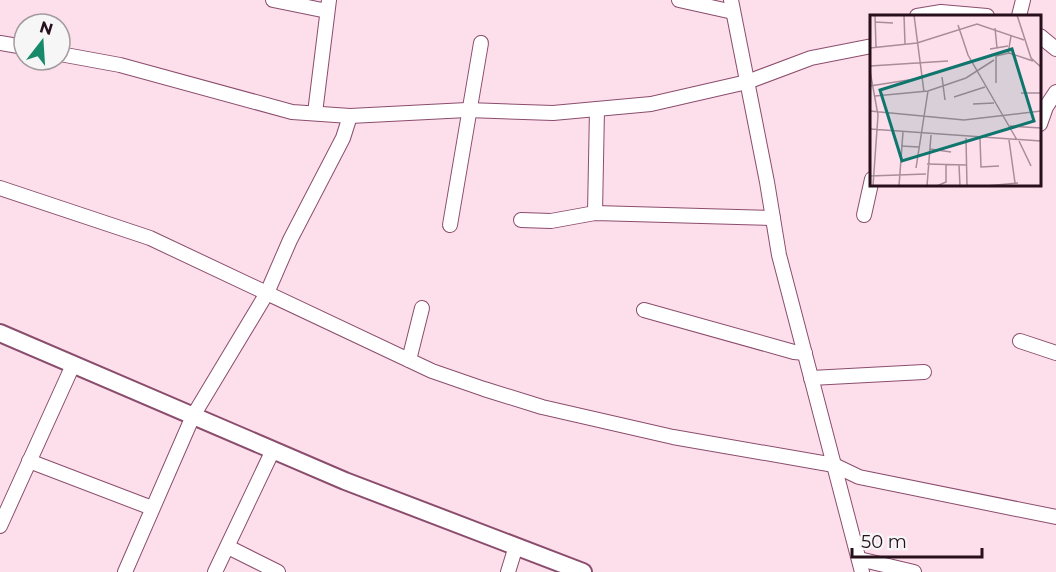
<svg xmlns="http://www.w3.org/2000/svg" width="1056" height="572" font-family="Montserrat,sans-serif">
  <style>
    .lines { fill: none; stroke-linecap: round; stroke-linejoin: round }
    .minor-casing { stroke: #8b4d6d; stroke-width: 16 }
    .tertiary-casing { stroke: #8b4d6d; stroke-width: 20 }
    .minor { stroke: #fff; stroke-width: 14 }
    .tertiary { stroke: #fff; stroke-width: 16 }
    .inset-road { fill: none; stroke: #a88c99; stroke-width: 1.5 }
    .view { fill: #0f766e; fill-opacity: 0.15; stroke: #0f766e; stroke-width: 3 }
    .inset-edge { fill: none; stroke: #280f1c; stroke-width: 3 }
  </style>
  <rect width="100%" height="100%" fill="#fddfec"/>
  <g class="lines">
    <g class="minor-casing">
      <g id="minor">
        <path d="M273,0L327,11"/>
        <path d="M679,0L733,12"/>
        <path d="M731,0L767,182L779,255L862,572"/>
        <path d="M917,16L941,12L987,16"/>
        <path d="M1019,16L1023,0"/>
        <path d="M1040,36L1056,49"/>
        <path d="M0,43L24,47"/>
        <path d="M60,54L120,65L292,112L350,116L467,110L553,113L651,104L747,82L811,58L872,46"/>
        <path d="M315,113L329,0"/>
        <path d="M1040,124L1046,107L1056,92"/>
        <path d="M0,188L150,238L432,371L484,389L542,407L673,437L834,465L859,477L1056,517"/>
        <path d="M595,213L597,109"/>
        <path d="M864,215L872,179"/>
        <path d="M521,220L551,221L595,213L773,218"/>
        <path d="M450,225L481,43"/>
        <path d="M644,310L794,352L805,353"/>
        <path d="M1020,341L1056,353"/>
        <path d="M409,360L422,308"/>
        <path d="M811,378L924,372"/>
        <path d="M29,461L152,508"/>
        <path d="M0,526L73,365"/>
        <path d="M228,547L278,572"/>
        <path d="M859,559L914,572"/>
        <path d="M125,572L193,416L267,293L290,240L343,138L350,116"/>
        <path d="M215,572L273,450"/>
        <path d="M508,572L516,546"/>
      </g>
    </g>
    <g class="tertiary-casing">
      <path id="tertiary" d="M0,333L345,481L583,572"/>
    </g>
    <use href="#minor" class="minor"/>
    <use href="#tertiary" class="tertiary"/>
  </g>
  <g transform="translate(870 15)">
    <rect width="171" height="171" fill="#fddfec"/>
    <path class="inset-road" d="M5,0L6,32M34,0L35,29M44,0L54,77M147,0L161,43L171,52M5,7L23,8M88,10L98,40L147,125M125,13L127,33M0,33L47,28L107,9L154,25M120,34L138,31M138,39L141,21M0,51L78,46M0,56L8,100L3,171M72,62L75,85M126,68V41L139,38L163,46M0,71L51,63M151,78H171M5,81L58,76L96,63L124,45M84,82L115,72M103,89L124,88M0,96L94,105L171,96M140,111L171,113M0,114L171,126M96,123L97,171M110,124L111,152L129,151M139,125L145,168M149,126L161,151M31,131L49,132M60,134L81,137M57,149L96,150M89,150L90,171M46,153L58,76M0,161L56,159M29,171L33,117M57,171L61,120M67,171L76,167V150M116,171L148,168"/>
    <path class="view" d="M142,34L164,106L32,146L10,75Z"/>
    <rect width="171" height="171" class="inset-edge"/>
  </g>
  <g transform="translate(42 42) rotate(17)"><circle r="28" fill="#f5f6f5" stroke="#a39a9e" stroke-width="1.5"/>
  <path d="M0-4.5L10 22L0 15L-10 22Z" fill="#178a6b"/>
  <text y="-9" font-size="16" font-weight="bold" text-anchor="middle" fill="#280f1c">N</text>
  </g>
  <path d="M852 548v9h130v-9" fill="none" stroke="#280f1c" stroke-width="3"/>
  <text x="861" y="548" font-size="18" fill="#280f1c" stroke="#f5f6f5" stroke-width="4.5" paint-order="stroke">50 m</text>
</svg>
